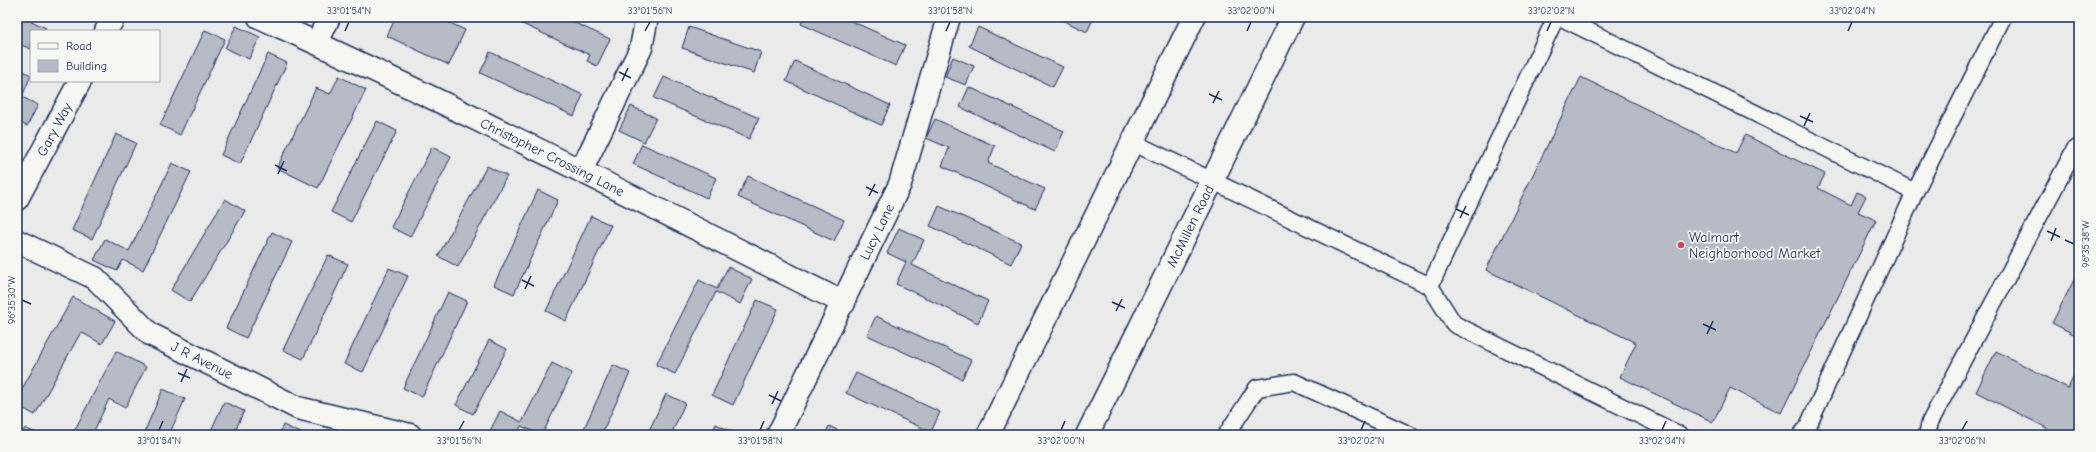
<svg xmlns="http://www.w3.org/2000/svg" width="2096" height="452" font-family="'Comic Neue',sans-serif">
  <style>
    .building { fill: #b6bbc6; stroke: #1b2f5e }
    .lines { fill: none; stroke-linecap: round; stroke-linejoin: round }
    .lane-casing { stroke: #1b2f5e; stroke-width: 19 }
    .street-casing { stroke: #1b2f5e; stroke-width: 25 }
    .secondary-casing { stroke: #1b2f5e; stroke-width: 25 }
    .lane { stroke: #f6f6f2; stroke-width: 16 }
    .street { stroke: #f6f6f2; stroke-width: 22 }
    .secondary { stroke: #f6f6f2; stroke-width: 22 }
    .ticks { fill: none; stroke: #1b2f5e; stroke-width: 1.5 }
    .poi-dot { fill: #d1495b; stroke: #f6f6f2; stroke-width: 1.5 }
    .labels { text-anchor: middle; stroke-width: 3.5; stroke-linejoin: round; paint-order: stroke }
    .street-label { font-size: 14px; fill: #1b2f5e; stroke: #f6f6f2 }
    .poi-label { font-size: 14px; fill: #1b2f5e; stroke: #f6f6f2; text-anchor: start }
    .neatline { fill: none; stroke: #1b2f5e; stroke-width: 1.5 }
    .ticks-label { font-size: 10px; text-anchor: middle; fill: #1b2f5e }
  </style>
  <rect width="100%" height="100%" fill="#e9eae9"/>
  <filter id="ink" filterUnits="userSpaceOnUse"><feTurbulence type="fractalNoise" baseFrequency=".025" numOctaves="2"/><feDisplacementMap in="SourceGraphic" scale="8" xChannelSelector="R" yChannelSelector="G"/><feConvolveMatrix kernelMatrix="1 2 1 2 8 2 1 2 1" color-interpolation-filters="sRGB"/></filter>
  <g filter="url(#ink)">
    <g class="building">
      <path d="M17,17H23L46,28L44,31H31V49L17,43Z"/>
      <path d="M396,17H437L465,30L449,65L387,36Z"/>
      <path d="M507,17H562L610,39L597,66L587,61L590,55Z"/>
      <path d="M804,17H842L905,45L896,66L801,24Z"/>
      <path d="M1056,17H1094L1087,32Z"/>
      <path d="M236,26L260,37L249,59L225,48Z"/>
      <path d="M689,27L761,52L754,73L682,48Z"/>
      <path d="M978,27L1063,67L1053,87L969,46Z"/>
      <path d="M205,30L225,39L180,135L160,125Z"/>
      <path d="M490,52L583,95L574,116L480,73Z"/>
      <path d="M268,54L287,63L240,164L221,155Z"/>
      <path d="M953,57L974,66L966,85L945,77Z"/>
      <path d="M795,61L890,105L881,125L786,81Z"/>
      <path d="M17,68L31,75L22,97L38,105L27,126L17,121V102L20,95L17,94Z"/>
      <path d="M339,76L366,90L318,188L277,168L316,88L330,94Z"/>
      <path d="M664,77L759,118L749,139L654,98Z"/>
      <path d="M1581,77L1736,153L1745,135L1825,174L1818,188L1851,205L1857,192L1866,196L1858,212L1876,220L1781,413L1730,388L1713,422L1620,377L1636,343L1486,270Z"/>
      <path d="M969,87L1064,131L1055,152L960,107Z"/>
      <path d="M631,106L656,118L644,142L619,130Z"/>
      <path d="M935,119L995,146L988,163L1045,189L1035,209L942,166L949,148L926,138Z"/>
      <path d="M377,121L397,131L351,222L331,212Z"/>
      <path d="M116,134L136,143L92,239L72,230Z"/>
      <path d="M642,144L716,178L707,198L633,164Z"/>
      <path d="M432,147L451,157L410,237L391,227Z"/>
      <path d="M172,163L191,172L143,270L123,260L117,271L94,260L105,239L129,251Z"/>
      <path d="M487,166L507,176L458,267L438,256Z"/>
      <path d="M748,176L844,220L834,241L738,197Z"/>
      <path d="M538,190L558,200L514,294L494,285Z"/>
      <path d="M225,199L245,211L190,302L171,290Z"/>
      <path d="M939,206L1021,243L1011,264L930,226Z"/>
      <path d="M591,216L611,225L566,321L546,311Z"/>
      <path d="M899,228L924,240L912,265L988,301L978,323L896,284L906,262L887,253Z"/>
      <path d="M272,232L292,242L246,338L226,328Z"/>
      <path d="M328,255L348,264L303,359L283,350Z"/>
      <path d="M728,267L752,279L740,304L716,292L675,374L656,365L699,280L717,289Z"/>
      <path d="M389,268L408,276L363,372L344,364Z"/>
      <path d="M2079,270V337L2052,323Z"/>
      <path d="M448,292L467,301L422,397L403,388Z"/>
      <path d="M73,297L115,321L102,344L81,332L35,415L17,405V398Z"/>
      <path d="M757,300L778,309L733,405L712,395Z"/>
      <path d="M876,316L971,360L962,379L867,335Z"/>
      <path d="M489,340L507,349L473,414L456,405Z"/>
      <path d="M116,351L146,367L125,408L109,399L92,435H72Z"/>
      <path d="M1996,351L2068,388L2077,370L2079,372V435H2043L2047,428L1976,392Z"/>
      <path d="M552,363L572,373L542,435L521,426L517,435H488L500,411L522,422Z"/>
      <path d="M613,365L630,373L601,435H581Z"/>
      <path d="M856,373L940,412L931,432L846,393Z"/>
      <path d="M163,389L185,399L169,435H143Z"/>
      <path d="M666,394L685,403L671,435H647Z"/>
      <path d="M224,402L244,411L233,435H209Z"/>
      <path d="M716,424L735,433L734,435H711Z"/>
      <path d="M283,425L303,434L302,435H278Z"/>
      <path d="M829,426L848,435H825Z"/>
      <path d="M25,428L40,435H21Z"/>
    </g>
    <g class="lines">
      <g class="lane-casing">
        <g id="lane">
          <path d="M1560,17L1915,192L2003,17"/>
          <path d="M1132,142L1430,286L1454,324L1680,435"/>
          <path d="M1430,286L1556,17"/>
          <path d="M1226,435L1257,388L1294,382L1410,435"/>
          <path d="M1801,435L1808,426L1915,192"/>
          <path d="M1927,435L1930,422L2075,149L2079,148"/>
        </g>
      </g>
      <g class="street-casing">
        <g id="street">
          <path id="s1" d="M259,17C457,106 650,206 844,303"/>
          <path d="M106,31L114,17"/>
          <path d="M317,43L329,17"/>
          <path d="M581,171L641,48L647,17"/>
          <path id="s2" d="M17,199L80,81"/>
          <path id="s3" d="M17,241L95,278L150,334L298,408L410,435"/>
          <path id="s4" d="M778,435L900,184L949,17"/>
        </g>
      </g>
      <g class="secondary-casing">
        <g id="secondary">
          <path d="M988,435L1194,17"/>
          <path id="s5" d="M1087,435L1293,17"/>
        </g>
      </g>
      <use href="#lane" class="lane"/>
      <use href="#street" class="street"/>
      <use href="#secondary" class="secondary"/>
    </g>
  </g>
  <path class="ticks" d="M345,31L349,22M645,31L650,22M946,31L950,22M1247,31L1251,22M1547,31L1551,22M1848,31L1852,22M619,72L631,78M622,81L628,68M1209,94L1222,100M1213,103L1219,91M1800,116L1813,122M1804,126L1810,113M275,165L287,171M278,174L284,161M866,187L878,193M869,196L875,184M1456,209L1469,215M1460,218L1466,206M2047,231L2060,237M2065,240L2074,244M2051,241L2056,228M522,280L534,286M525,289L531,276M22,300L31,304M1112,302L1125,308M1116,311L1122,299M1703,324L1716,330M1707,334L1713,321M178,373L190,378M181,382L187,369M769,395L781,401M772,404L778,391M159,430L163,421M459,430L464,421M760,430L764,421M1061,430L1065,421M1361,430L1365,421M1662,430L1666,421M1962,430L1967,421"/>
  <circle class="poi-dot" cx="1681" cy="245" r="4"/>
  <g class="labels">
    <g class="street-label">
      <text dy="5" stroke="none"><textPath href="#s2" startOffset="79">Gary Way</textPath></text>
      <text dy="5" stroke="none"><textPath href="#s1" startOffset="325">Christopher Crossing Lane</textPath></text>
      <text dy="5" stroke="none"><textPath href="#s5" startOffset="233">McMillen Road</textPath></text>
      <text dy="5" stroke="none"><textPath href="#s4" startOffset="226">Lucy Lane</textPath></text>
      <text dy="5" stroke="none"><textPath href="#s3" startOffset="223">J R Avenue</textPath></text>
    </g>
    <g class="poi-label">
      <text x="1689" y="242">Walmart<tspan x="1689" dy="16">Neighborhood Market</tspan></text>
    </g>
  </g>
  <rect width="2096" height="452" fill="none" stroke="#f6f6f2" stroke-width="44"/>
  <rect x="30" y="30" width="130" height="52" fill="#f6f6f2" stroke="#9ea6b7"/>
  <rect x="38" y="43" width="20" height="6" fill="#f6f6f2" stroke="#9ea6b7"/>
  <text x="66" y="50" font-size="12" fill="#1b2f5e">Road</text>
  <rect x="38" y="60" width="20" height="12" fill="#b6bbc6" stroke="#9ea6b7"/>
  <text x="66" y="70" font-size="12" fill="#1b2f5e">Building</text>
  <rect x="22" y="22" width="2052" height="408" class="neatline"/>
  <g class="ticks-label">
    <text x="349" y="14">33°01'54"N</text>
    <text x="650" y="14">33°01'56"N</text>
    <text x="950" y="14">33°01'58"N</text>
    <text x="1251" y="14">33°02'00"N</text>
    <text x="1551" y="14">33°02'02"N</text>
    <text x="1852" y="14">33°02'04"N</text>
    <text transform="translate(2085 244) rotate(-90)" y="4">96°35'38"W</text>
    <text transform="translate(11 300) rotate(-90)" y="4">96°35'30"W</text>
    <text x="159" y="444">33°01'54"N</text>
    <text x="459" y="444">33°01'56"N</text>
    <text x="760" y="444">33°01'58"N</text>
    <text x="1061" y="444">33°02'00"N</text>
    <text x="1361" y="444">33°02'02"N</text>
    <text x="1662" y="444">33°02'04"N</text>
    <text x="1962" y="444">33°02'06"N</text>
  </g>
</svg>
